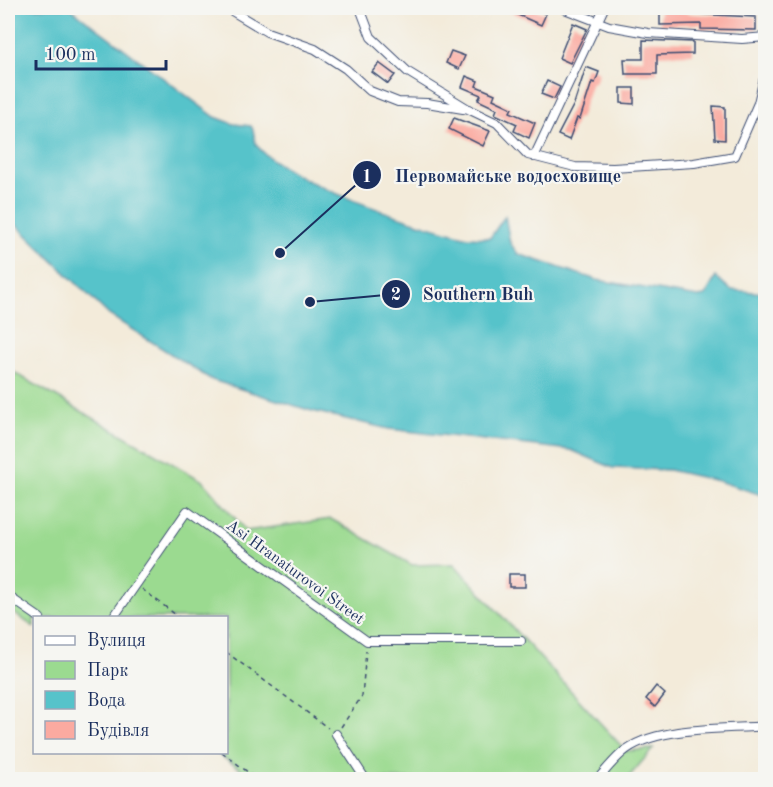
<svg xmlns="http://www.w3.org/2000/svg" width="773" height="787" font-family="'Old Standard TT',serif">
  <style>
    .green { fill: #9bda90; stroke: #5b8477; stroke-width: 1.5 }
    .water { fill: #56c3ca; stroke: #387994; stroke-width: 1.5 }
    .building { fill: #fbaaa0 }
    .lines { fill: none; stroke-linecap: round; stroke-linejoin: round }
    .minor-casing { stroke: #3b4b71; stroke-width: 10 }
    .path { stroke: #3b4b71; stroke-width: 1.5; stroke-dasharray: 4.5 4.5; stroke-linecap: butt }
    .minor { stroke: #fff; stroke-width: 8 }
    .labels { text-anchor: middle; stroke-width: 4.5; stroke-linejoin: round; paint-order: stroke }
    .street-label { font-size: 16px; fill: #1b2f5e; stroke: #f6f6f2 }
    .leader { fill: none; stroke: #1b2f5e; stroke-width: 2 }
    .callout-dot { fill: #1b2f5e; stroke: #f6f6f2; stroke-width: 2 }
    .mark-label { font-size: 18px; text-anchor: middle; font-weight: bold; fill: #fff }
    .callout-label { font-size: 18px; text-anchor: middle; font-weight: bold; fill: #1b2f5e; stroke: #f6f6f2; stroke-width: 4.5; stroke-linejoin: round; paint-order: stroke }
  </style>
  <rect width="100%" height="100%" fill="#f6f6f2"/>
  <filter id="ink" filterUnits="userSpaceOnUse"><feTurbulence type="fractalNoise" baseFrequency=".0167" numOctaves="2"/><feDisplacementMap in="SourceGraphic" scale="12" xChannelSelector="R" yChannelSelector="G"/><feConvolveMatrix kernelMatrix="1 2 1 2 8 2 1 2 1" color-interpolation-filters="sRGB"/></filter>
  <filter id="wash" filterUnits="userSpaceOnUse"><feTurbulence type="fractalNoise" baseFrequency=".008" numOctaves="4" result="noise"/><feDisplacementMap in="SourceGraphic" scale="24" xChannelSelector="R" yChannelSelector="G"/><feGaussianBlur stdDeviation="1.35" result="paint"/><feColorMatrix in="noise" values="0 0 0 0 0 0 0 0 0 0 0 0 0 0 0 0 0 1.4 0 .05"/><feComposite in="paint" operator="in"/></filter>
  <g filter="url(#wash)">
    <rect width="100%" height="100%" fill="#f3ebda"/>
    <path class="green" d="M8,369L203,481L246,531L331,519L412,565L454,564L626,751L653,749L627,779H256L216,753L226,752V618H34V627L8,609Z"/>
    <path class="water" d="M8,8H70L215,117L234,124L251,126C256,133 252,140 258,147C291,185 417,224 468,237L490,238L505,216L510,243L518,254L597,280L698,297L705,296L716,277L731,290L765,293V496L718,481L669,470L613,468L571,450L389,429L312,411L212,380L109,315L8,217Z"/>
    <g id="blocks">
      <g class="building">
        <path d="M502,8H531L546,14L541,25Z"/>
        <path d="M660,8L693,14L756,17V30L701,29V24L660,25Z"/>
        <path d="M573,23L587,29L570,63L559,58Z"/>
        <path d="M643,40L693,42V54L657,55V74H625L624,59H643Z"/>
        <path d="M451,51L465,56L459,69L446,63Z"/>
        <path d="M379,63L395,75L388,84L372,72Z"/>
        <path d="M586,67L599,72L595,83L592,82L580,119L577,118L569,140L558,135L574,104Z"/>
        <path d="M466,76L478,81L476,86L495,94L493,99L512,108L510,112L535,123L529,138L514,131L517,124L495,114L497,109L478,100L481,95L462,87Z"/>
        <path d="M547,81L560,87L554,99L541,94Z"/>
        <path d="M621,88H634V104L621,103Z"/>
        <path d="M713,106L725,107V140L715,139Z"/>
        <path d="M454,118L490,131L483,146L449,129Z"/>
        <rect x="509" y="574" width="16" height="13"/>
        <path d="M656,686L665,694L655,707L646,699Z"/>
      </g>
    </g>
  </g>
  <g filter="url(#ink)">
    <use href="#blocks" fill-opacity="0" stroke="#3b4b71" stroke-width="1.5"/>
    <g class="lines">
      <g class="minor-casing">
        <g id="minor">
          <path d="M227,8L267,32L315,49L346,69L370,91L398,102L427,103L463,109"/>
          <path d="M360,8L371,37L408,72L470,110L497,123L528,155L575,167L613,168L694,163L735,156L758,103L766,70"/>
          <path d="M562,8L609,26L648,33L742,39L766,37"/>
          <path d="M534,157L604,8"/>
          <path d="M8,596L40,618"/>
          <path d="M113,618L187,511L367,641H521"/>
          <path d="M336,734L366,780"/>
          <path d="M597,780C605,771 613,761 622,753C654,725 725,730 766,726"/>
        </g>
      </g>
      <g class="path">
        <path d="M142,589L180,618"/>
        <path d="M226,652L328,728"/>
        <path d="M341,727L362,696L366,651"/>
        <path d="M222,752L258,780"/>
      </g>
      <use href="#minor" class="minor"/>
    </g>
  </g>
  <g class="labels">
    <g class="street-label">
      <text transform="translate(296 571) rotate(36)" y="6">Asi Hranaturovoi Street</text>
    </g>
  </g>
  <path class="leader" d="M280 253L367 175M310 302L396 294"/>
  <g class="callout-dot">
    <circle cx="280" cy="253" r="6"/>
    <circle cx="310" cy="302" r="6"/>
    <circle cx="367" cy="175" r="15"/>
    <circle cx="396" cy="294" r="15"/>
  </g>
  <g class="mark-label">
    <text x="367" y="182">1</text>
    <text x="396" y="300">2</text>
  </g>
  <g class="callout-label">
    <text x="508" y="182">Первомайське водосховище</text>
    <text x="478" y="300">Southern Buh</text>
  </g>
  <rect width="773" height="787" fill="none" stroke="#f6f6f2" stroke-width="30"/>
  <rect x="33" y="616" width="195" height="138" fill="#f6f6f2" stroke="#9ea6b7" stroke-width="1.5"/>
  <rect x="45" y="636" width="30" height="9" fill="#ffffff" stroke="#9ea6b7" stroke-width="1.5"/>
  <text x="87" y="646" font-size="18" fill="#1b2f5e">Вулиця</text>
  <rect x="45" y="661" width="30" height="18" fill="#9bda90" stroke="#9ea6b7" stroke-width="1.5"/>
  <text x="87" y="676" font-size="18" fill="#1b2f5e">Парк</text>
  <rect x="45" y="691" width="30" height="18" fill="#56c3ca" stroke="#9ea6b7" stroke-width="1.5"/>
  <text x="87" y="706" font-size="18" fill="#1b2f5e">Вода</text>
  <rect x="45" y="721" width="30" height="18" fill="#fbaaa0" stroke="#9ea6b7" stroke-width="1.5"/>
  <text x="87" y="736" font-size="18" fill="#1b2f5e">Будівля</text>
  <path d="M36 60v9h130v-9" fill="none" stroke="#1b2f5e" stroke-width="3"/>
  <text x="45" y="60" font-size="18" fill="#1b2f5e" stroke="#f6f6f2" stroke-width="4.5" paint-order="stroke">100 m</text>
</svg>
